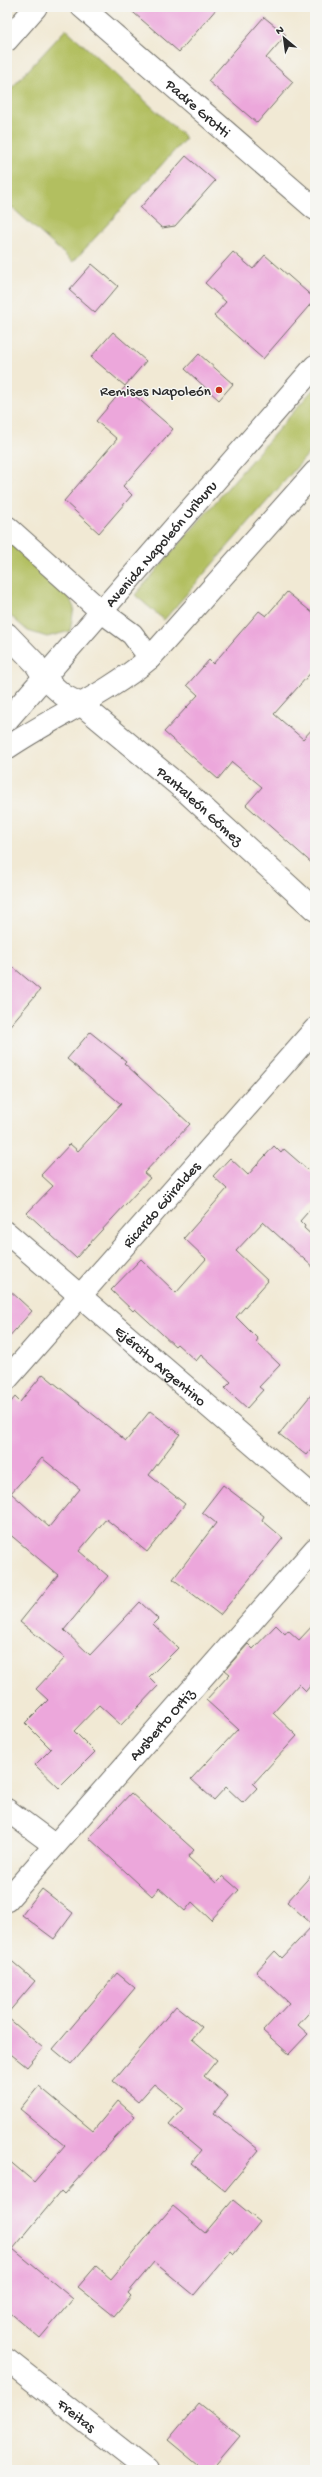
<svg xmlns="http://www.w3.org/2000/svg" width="322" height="2477" font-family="'Gochi Hand',sans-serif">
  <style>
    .green { fill: #b2bf61; stroke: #6e7546 }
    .building { fill: #eca7db; fill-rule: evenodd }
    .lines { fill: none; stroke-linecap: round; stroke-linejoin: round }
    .street-casing { stroke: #706e66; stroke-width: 24 }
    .secondary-casing { stroke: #706e66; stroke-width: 24 }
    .street { stroke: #fff; stroke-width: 22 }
    .secondary { stroke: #fff; stroke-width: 22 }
    .poi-dot { fill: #c8321e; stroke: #f6f6f2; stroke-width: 1.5 }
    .labels { text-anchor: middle; stroke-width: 3; stroke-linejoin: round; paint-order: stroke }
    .street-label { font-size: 15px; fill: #2b2b2b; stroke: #f6f6f2 }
    .poi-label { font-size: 15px; fill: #2b2b2b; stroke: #f6f6f2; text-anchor: end }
  </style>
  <rect width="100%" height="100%" fill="#f6f6f2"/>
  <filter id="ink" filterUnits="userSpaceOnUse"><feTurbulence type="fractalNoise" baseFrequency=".025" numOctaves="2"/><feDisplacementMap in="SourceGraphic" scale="8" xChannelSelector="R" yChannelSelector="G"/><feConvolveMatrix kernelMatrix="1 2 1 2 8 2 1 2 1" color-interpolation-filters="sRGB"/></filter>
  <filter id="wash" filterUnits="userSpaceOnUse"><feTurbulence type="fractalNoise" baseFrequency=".012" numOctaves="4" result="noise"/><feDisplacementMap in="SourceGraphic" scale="16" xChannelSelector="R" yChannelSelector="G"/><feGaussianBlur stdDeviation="0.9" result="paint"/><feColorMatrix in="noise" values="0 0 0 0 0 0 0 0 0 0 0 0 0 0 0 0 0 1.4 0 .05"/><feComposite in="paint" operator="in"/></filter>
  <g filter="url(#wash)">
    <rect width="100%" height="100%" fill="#f1e9d4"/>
    <g class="green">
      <path d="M66,29L186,138L73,262L7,203V93Z"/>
      <path d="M315,387V446L164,620L135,595Z"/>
      <path d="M7,538L66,590L74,608L70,631L47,637L28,631L7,613Z"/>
    </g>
    <g id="blocks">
      <g class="building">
        <path d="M127,7H218L179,52Z"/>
        <path d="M264,17L286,35L266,58L293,82L257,123L208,81Z"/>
        <path d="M186,156L215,181L175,226L162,228L140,208Z"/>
        <path d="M233,252L253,269L265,255L315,299L263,359L214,316L226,302L205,283Z"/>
        <path d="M92,264L118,286L95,313L69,290Z"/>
        <path d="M113,332L146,361L125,386L91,357Z"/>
        <path d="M199,354L233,384L219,400L185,369Z"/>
        <path d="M125,387L173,429L123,486L132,495L99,533L64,501L117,439L96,421Z"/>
        <path d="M287,592L315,615V668L274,714L303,739L315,726V866L246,805L262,787L232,762L218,779L164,732L198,695L187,685L209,660L213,664L259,611L266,616Z"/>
        <path d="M7,962L40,990L7,1029Z"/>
        <path d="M90,1032L126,1061L124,1063L190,1124L144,1173L150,1178L76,1258L27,1213L53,1186L41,1175L70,1144L78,1151L121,1104L67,1059Z"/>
        <path d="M274,1146L281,1153L284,1149L315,1176V1204L300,1221L305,1226L304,1228L315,1238V1269L263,1222L236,1251L268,1281L236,1317L258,1339L256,1342L280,1365L259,1387L263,1390L247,1408L225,1388L231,1382L201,1355L196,1361L177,1344L175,1346L135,1309L133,1311L111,1290L141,1259L176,1293L206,1259L184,1238L227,1189L213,1176L230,1158L248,1175Z"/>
        <path d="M7,1288L32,1311L7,1339Z"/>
        <path d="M43,1374L126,1441L150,1411L180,1434L149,1475L185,1504L147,1552L106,1519L79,1551L108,1576L64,1630L90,1655L140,1602L158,1619L153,1624L178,1648L149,1677L158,1686L121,1725L99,1705L74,1731L95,1752L59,1788L35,1765L51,1749L25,1723L48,1700L36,1689L65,1658L20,1622L58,1575L7,1532V1407L15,1397L20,1402ZM42,1458L80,1489L49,1527L11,1493Z"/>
        <path d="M315,1390V1444L306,1455L279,1434Z"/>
        <path d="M223,1485L264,1516L262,1520L283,1538L220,1615L173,1579L216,1523L202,1512Z"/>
        <path d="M315,1623V1680L306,1691L299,1684L273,1713L297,1736L253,1784L257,1788L243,1803L226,1787L214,1800L191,1779L238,1729L206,1700L230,1674L225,1670L248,1644L253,1649L276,1625L285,1634L288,1630L299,1640Z"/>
        <path d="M131,1793L194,1850L188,1857L216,1883L223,1876L239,1890L211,1920L192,1902L185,1911L159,1888L152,1896L89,1838Z"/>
        <path d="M315,1871V2006L298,2025L308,2034L289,2054L263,2031L289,2003L256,1972L275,1951L282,1958L313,1925L287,1902Z"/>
        <path d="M42,1889L73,1913L54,1939L22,1915Z"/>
        <path d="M7,1957L35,1981L7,2014Z"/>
        <path d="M117,1973L135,1988L71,2064L53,2049Z"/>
        <path d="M176,2006L202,2027L192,2039L217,2060L204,2076L228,2096L214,2113L259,2150L225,2191L191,2163L201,2151L169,2124L183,2108L154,2084L138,2102L113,2081Z"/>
        <path d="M7,2017L43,2048L27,2067L7,2051Z"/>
        <path d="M39,2086L93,2131L118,2101L135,2116L64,2194L61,2191L13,2249L73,2299L40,2338L7,2310V2159L34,2182L65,2146L20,2109Z"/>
        <path d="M233,2200L260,2222L234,2254L231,2251L194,2295L154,2262L128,2293L131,2296L114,2316L78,2287L96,2266L111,2279L173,2206L205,2233Z"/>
        <path d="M199,2403L240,2436L211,2470H204L168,2440Z"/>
      </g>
    </g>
  </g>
  <g filter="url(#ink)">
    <use href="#blocks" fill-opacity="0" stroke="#706e66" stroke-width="1"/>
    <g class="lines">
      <g class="street-casing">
        <g id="street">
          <path id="s1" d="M82,7L315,209"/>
          <path d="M7,40L36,7"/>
          <path id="s2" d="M7,1233L315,1498"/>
          <path id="s3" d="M7,1379L315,1029"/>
          <path d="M7,1810L54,1845"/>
          <path id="s4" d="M7,1900L315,1549"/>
          <path id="s5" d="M7,2360L147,2470"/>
        </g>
      </g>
      <g class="secondary-casing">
        <g id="secondary">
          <path d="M7,527L102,612L132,634L150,658"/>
          <path id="s6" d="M7,634L35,663L45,679L63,695L82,705L183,789L315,910"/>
          <path id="s7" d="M7,720L315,366"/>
          <path d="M7,748C54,716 106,695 150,658L315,472"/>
        </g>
      </g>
      <use href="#street" class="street"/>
      <use href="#secondary" class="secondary"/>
    </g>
  </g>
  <circle class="poi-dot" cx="219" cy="390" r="4"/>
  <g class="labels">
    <g class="street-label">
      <text dy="5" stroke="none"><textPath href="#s1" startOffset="154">Padre Grotti</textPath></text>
      <text dy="5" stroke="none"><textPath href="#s7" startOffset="234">Avenida Napoleón Uriburu</textPath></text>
      <text dy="5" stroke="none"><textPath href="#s6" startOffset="260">Pantaleón Gómez</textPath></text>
      <text dy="5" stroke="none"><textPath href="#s3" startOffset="233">Ricardo Güiraldes</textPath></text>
      <text dy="5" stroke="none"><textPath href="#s2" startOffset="203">Ejército Argentino</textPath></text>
      <text dy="5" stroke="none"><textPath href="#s4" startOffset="234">Ausberto Ortiz</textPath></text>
      <text dy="5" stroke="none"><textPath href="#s5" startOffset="89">Freitas</textPath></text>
    </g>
    <g class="poi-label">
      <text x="211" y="395">Remises Napoleón</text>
    </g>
  </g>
  <rect width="322" height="2477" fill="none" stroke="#f6f6f2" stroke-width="24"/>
  <g transform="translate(284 38) rotate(331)" stroke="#f6f6f2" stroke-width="3" paint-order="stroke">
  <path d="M0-3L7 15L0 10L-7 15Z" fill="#2b2b2b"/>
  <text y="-6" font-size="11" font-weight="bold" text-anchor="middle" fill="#2b2b2b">N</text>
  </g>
</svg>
